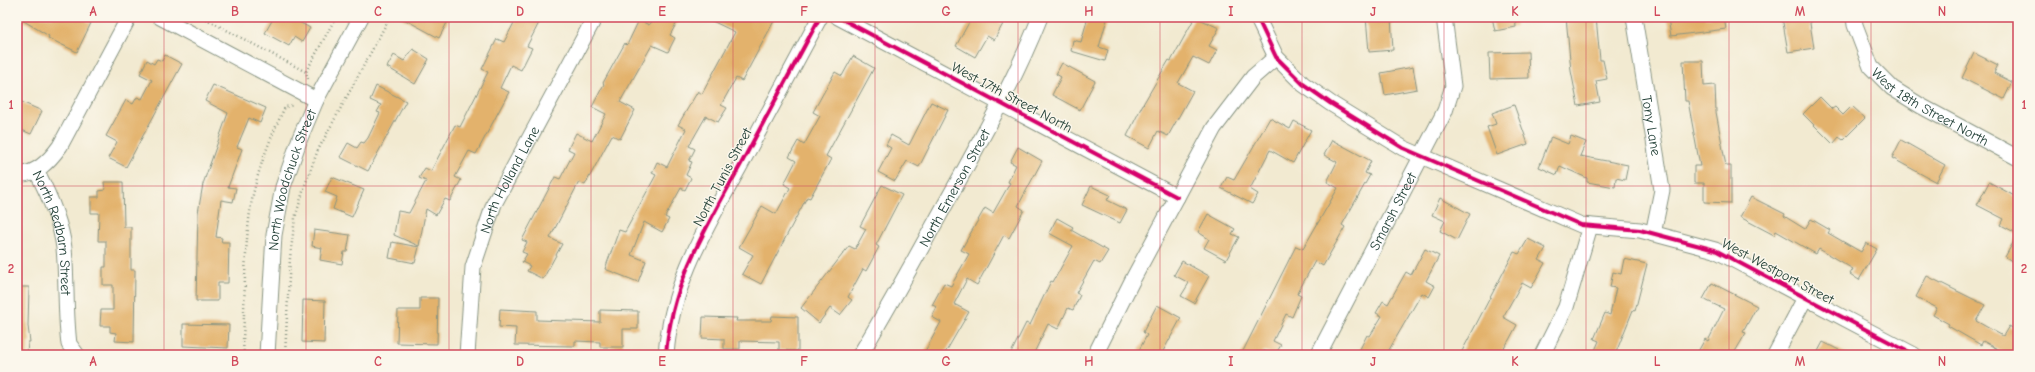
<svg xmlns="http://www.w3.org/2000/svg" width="2035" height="372" font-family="'Comic Neue',sans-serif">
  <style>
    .building { fill: #e3b26c }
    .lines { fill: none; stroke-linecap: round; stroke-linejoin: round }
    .minor-casing { stroke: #889482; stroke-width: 17 }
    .path { stroke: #889482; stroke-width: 2.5; stroke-dasharray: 1 3; stroke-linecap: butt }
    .minor { stroke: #fff; stroke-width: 15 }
    .cycleway-casing { stroke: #fbf7ec; stroke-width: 6 }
    .cycleway { stroke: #d6006c; stroke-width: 4 }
    .grid { fill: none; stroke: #d1495b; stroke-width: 1; stroke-opacity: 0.55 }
    .labels { text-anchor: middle; stroke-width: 3; stroke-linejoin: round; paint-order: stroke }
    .street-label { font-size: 14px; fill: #1f3d34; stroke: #fbf7ec }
    .neatline { fill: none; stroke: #d1495b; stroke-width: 1.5 }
    .grid-label { font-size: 13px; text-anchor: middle; font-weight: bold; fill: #d1495b }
  </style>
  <rect width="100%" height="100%" fill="#fbf7ec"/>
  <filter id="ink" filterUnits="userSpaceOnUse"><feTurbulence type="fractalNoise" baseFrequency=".025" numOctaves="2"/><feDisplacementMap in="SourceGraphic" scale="8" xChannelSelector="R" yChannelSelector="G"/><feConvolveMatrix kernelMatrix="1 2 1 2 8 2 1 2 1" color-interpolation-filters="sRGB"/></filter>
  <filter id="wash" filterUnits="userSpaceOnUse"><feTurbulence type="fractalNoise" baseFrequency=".012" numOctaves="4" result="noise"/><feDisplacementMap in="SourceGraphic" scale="16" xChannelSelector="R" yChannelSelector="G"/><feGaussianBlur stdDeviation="0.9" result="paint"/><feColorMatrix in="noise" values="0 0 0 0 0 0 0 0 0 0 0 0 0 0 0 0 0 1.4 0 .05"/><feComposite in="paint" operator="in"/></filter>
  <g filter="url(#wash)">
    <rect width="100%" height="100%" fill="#f2ead1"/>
    <g id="blocks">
      <g class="building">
        <path d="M17,17H80L91,23L77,52L48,38L49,36Z"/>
        <path d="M274,17H290L310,28L302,42L294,37L289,46L265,33Z"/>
        <path d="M400,17H450L439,38Z"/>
        <path d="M517,17H542L527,46L532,48L521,70L511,65L500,88L509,92L476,154L469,151L455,177L461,180L450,201L445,199L436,215L426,209L419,246L394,235L398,211L409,213L426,181L419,178L425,168L431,171L455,125L460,127L488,72L482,69L497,39L504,42Z"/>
        <path d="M653,17H680L670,35L675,38L668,52L652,45L620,102L635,110L620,139L612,135L585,185L579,182L550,238L562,244L543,279L527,271L530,266L522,262L527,254L522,252L527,242L522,240L555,177L560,179L574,152L568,149L576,133L592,141L606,114L592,107L604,84L603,83L625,43L627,45L639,20L649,25Z"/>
        <path d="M704,17H766L774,21L742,81L736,78L721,105L727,108L718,122L706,116L689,146L695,149L689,161L692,162L686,175L691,178L685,190L681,188L665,217L669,219L662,232L644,222L631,255L646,261L638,282L605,269L619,230L625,232L656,175L652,173L657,162L667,167L686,129L678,125L698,91L702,94L735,32Z"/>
        <path d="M972,17H989L1003,24L994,40L987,36L975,57L956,46Z"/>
        <path d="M1088,17L1107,19L1099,47L1108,50L1105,61L1071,51L1073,40L1081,42Z"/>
        <path d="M1195,17L1219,28L1209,46L1217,50L1209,65L1193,57L1178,83L1193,91L1168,136L1158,131L1149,148L1127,136L1142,106L1169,60L1171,61Z"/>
        <path d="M1366,17H1391L1393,50L1369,52Z"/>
        <path d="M1492,17H1515L1516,27L1495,31Z"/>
        <path d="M1566,17H1596L1600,60H1603L1607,79L1596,81L1600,102L1578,106L1571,71Z"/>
        <path d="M1679,17H1724L1726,29L1671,36L1668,19Z"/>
        <path d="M1782,17H1809L1814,48L1788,52Z"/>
        <path d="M413,49L429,59L415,84L387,67L394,55L404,61Z"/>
        <path d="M1528,52L1529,78L1490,79L1489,53Z"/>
        <path d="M1974,53L1998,65L1994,73L2012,82L2004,99L1962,78Z"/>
        <path d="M165,55L182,64L126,167L108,158L117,142L106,136L126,100L133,104L137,97L142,99L152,80L140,74L147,60L154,64L157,59L162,61Z"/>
        <path d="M853,56L874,68L826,156L831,159L810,198L807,197L761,284L742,274L753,255L739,247L762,206L776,214L790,188L784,184L796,161L789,157L798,141L804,145L820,116L813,112L835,72L842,76Z"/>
        <path d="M1683,61H1703L1704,86L1715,85L1716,112L1726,166H1731V203L1704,202V183H1694V166H1700L1688,101H1685Z"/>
        <path d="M1062,63L1095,81L1080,110L1052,95L1061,77L1056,74Z"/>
        <path d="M1413,67L1417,89L1385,95L1381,73Z"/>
        <path d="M213,85L266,108L260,123L249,118L237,147L242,149L228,187L236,188L233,202L221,200L216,237L222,238L221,242H229L228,283H218V301H196L198,213L203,184L228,113L205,101Z"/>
        <path d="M376,86L406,101L368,171L340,157L348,143L357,148L361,142L364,143L368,138L380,113L377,112L381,105L370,100Z"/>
        <path d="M1820,97L1832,109L1835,107L1843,115L1852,106L1865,118L1843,140L1839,137L1833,144L1803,114Z"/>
        <path d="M17,100L42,111L31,134L17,128Z"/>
        <path d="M931,102L948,110L919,167L907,161L895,181L878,172L891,148L886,145L891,135L909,145Z"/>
        <path d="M1514,105L1528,144L1497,155L1487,127L1496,124L1492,113Z"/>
        <path d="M1270,118L1290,129L1294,121L1311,130L1293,163L1270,150L1250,189L1258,194L1252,204L1221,188L1227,177L1234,180Z"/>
        <path d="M1571,136L1586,142L1580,156L1628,165L1625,180L1616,178L1615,187L1587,182V178L1560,166L1557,175L1539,167L1551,137L1568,144Z"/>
        <path d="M1332,140L1371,161L1365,173L1370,175L1342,225L1345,227L1323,266L1315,261L1297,294L1301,296L1292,317L1286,314L1273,341L1281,345L1275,355L1264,351L1262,355H1241L1296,246L1303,249L1338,188L1327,182L1337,162L1324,155Z"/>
        <path d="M1901,140L1945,165L1936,182L1892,158Z"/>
        <path d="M1018,147L1042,161L1018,206L1024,210L1009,238L1004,235L977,285L967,279L954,304L969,312L944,355H923L941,322L932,317L937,307L932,305L944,283L951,286L969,254L961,250L985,208L993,213L1010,183L1008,182L1016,165L1010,162Z"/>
        <path d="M332,177L364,190L352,217L333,209L337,197L325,192Z"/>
        <path d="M104,182H123L124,227H131V270H135L134,342L115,341L116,333L110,332V326H100L101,310H113V285H103V267H106V241H98L99,213H91V197H99V191L105,190Z"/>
        <path d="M1989,182L2018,198V234L2001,225L2004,219L1977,205Z"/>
        <path d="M882,185L902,195L876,245L879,247L866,271L863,269L848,297L852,300L840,315L830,308L819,323L801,308L849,246L855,249L866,229L860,226Z"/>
        <path d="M1091,186L1110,195L1107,200L1127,210L1120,223L1082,205Z"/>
        <path d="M1751,197L1785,214L1784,216L1805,229L1811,219L1830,230L1828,233L1861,252L1866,243L1877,249L1859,280L1850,274L1853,269L1819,249L1816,254L1776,231L1774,235L1740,217Z"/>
        <path d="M1440,198L1470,214L1457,240L1440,231L1445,221L1432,215Z"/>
        <path d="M1208,214L1235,229L1232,234L1239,237L1226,260L1204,248L1209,239L1198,232Z"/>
        <path d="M1057,218L1073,227L1071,230L1108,251L1100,264L1094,261L1076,293L1080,295L1073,310L1068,308L1058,329L1048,324L1033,355H1010L1026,323L1030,325L1051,281L1053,282L1073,246L1049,233Z"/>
        <path d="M314,230L350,235L347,252H344L342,264L320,260L322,248L312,246Z"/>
        <path d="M2018,234V264L2005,257Z"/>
        <path d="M1528,239L1546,248L1539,260L1545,263L1531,288L1522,283L1503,317L1517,325L1509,340L1500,355H1460L1514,252L1519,254Z"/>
        <path d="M392,242L419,247L415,263L389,258Z"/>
        <path d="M1425,249L1439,256L1426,281L1435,286L1429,297L1422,293L1386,355H1357L1367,335L1370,336L1382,316L1376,313L1383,301L1388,304L1406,272L1411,275Z"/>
        <path d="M1624,259L1647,264L1635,311L1633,310L1615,355H1593L1599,341L1594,339L1605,313L1610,315L1616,288L1610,287L1613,272L1621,274Z"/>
        <path d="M1182,261L1209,276L1194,303L1181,296L1189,283L1174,275Z"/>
        <path d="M1927,276L1985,305L1976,321L2003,336L2009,326L2018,331V355H2008L1983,341L1981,345L1948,326L1949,324L1933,315L1937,308L1916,297Z"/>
        <path d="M1712,283L1757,306L1743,332L1746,333L1733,355H1696L1705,339L1708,341L1724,309L1703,299Z"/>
        <path d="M17,287H29L28,326L30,342H28L27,355H17Z"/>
        <path d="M420,298H438L437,344L397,343L398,310H420Z"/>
        <path d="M303,300L325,301L324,343L302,342Z"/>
        <path d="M1157,305L1181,318L1161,355H1149L1139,350L1147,335L1143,332Z"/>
        <path d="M500,309L537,311V320L600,322V310L638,311V329H623V347H600V342L575,341V346L515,345L516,328L499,327Z"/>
        <path d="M772,316L798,317V351L779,350V342L740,341V349H724V339L702,338L703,317L737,318L736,321H771Z"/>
        <path d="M183,324L229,325L228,348L183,346Z"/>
        <path d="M1823,342L1849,355H1816Z"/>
      </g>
    </g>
  </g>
  <g filter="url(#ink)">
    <use href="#blocks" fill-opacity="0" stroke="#889482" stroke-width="1"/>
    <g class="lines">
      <g class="minor-casing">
        <g id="minor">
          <path d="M160,17L316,100"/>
          <path d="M838,17L1177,197"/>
          <path d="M1257,17L1276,57L1303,84L1330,103L1403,148L1581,225L1640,230L1715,250L1914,355"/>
          <path id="s1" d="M1634,17L1662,190L1653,234"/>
          <path id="s2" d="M1854,17L1855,25L1871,67L1892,88L1921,106L2018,158"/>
          <path id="s3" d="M36,170C48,193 61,222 64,248C67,280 65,312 69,344L77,355"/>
          <path d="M17,174C36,176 50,160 60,146L129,17"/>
          <path id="s4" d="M267,355L274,235L283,187L300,138L316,100L361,17"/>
          <path id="s5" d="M467,355L473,267L494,204L595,17"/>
          <path d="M666,355C671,283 707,226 741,164C767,115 794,66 820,17"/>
          <path id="s6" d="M860,355C895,297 927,237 960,178C989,125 1018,73 1040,17"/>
          <path d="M1095,355L1133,279L1214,128L1253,77L1276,57"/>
          <path id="s7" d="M1318,355L1445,111L1453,86L1444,17"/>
          <path d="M1542,355L1566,307L1590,226"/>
          <path d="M1775,355L1805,298"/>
        </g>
      </g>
      <g class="path">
        <path d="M202,17L306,72"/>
        <path d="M308,79L306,72L336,17"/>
        <path d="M244,355L243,341C245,301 244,260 249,220C253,181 268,142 285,107L294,105"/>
        <path d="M285,355L290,258L295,218L305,185L318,150L390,17"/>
      </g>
      <use href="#minor" class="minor"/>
      <g class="cycleway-casing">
        <g id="cycleway">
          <path d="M838,17L1177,197"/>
          <path d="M1257,17L1276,57L1303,84L1330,103L1403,148L1581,225L1640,230L1715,250L1914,355"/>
          <path d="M666,355C671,283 707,226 741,164C767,115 794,66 820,17"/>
        </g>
      </g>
      <use href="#cycleway" class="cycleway"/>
    </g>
  </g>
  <path class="grid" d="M164,17V355M306,17V355M449,17V355M591,17V355M733,17V355M875,17V355M1018,17V355M1160,17V355M1302,17V355M1444,17V355M1586,17V355M1729,17V355M1871,17V355M17,186H2018"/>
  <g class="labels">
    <g class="street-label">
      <text transform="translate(1012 97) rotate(28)" y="5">West 17th Street North</text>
      <text dy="5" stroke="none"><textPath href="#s2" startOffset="125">West 18th Street North</textPath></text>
      <text dy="5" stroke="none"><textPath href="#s1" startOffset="110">Tony Lane</textPath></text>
      <text transform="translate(722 177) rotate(-62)" y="5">North Tunis Street</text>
      <text dy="5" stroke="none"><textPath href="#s4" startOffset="178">North Woodchuck Street</textPath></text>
      <text dy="5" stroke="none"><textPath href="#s5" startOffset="183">North Holland Lane</textPath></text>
      <text dy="5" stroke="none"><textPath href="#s6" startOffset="192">North Emerson Street</textPath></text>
      <text dy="5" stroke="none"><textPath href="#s7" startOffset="162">Smarsh Street</textPath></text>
      <text dy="5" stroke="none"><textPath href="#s3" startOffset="66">North Redbarn Street</textPath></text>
      <text transform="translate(1778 271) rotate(28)" y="5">West Westport Street</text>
    </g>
  </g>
  <rect width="2035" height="372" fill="none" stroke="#fbf7ec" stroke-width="44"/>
  <rect x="22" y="22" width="1991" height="328" class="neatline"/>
  <g class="grid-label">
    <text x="93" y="16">A</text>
    <text x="235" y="16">B</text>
    <text x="378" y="16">C</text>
    <text x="520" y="16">D</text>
    <text x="662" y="16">E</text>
    <text x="804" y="16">F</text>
    <text x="946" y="16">G</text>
    <text x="1089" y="16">H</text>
    <text x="1231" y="16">I</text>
    <text x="1373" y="16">J</text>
    <text x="1515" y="16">K</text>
    <text x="1657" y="16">L</text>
    <text x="1800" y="16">M</text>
    <text x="1942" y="16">N</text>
    <text x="11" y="109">1</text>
    <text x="2024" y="109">1</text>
    <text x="11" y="273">2</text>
    <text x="2024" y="273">2</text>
    <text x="93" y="366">A</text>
    <text x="235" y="366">B</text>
    <text x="378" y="366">C</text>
    <text x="520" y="366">D</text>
    <text x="662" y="366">E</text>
    <text x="804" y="366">F</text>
    <text x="946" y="366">G</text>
    <text x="1089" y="366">H</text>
    <text x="1231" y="366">I</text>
    <text x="1373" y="366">J</text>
    <text x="1515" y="366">K</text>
    <text x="1657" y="366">L</text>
    <text x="1800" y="366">M</text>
    <text x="1942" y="366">N</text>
  </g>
</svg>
